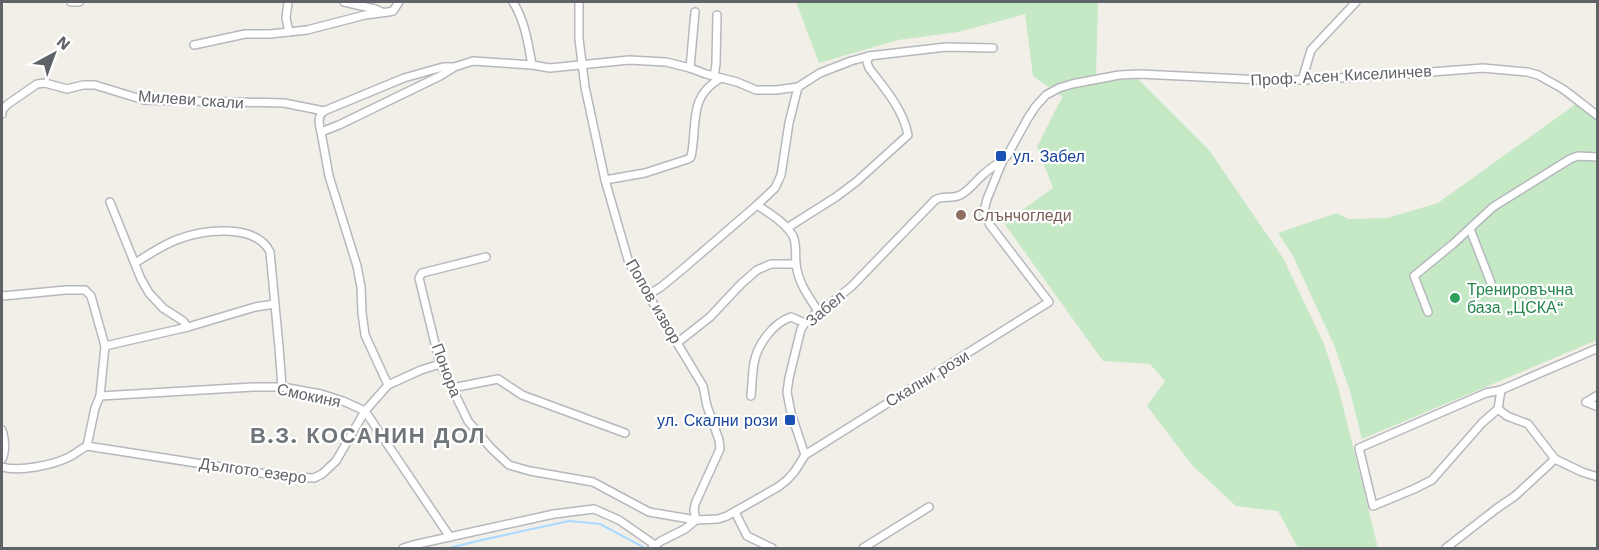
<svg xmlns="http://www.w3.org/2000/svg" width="1599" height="550" font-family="'Work Sans',sans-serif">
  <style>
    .green { fill: #c5e8c5 }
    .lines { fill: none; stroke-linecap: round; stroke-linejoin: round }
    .stream { stroke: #aadaff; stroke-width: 2 }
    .street-casing { stroke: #b5b8bc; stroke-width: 10 }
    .street { stroke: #fff; stroke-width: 7 }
    .transit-dot { fill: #1a4fb4; stroke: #fff; stroke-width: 2 }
    .education-dot { fill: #8d6e63; stroke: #fff; stroke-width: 2 }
    .leisure-dot { fill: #2e9e5b; stroke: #fff; stroke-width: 2 }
    .labels { text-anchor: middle; stroke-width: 4.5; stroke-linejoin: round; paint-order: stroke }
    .street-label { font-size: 16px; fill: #5f6368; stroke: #fff }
    .transit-label { font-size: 16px; fill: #164399; stroke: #fff; text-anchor: start }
    .education-label { font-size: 16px; fill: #785e54; stroke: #fff; text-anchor: start }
    .leisure-label { font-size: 16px; fill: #27864d; stroke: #fff; text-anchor: start }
    .district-label { font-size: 22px; font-weight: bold; letter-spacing: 1.5px; fill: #70757a; stroke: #fff }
  </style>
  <rect width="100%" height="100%" fill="#f1efe8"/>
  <g class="green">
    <path d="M796,2H1098L1096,79L1090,82L1138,79L1209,150L1283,258L1324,344L1339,390L1378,548H1298L1278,511L1236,506L1192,465L1147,406L1165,381L1150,364L1103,361L1004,223L1053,188L1037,147L1058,105L1063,97L1033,76L1025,14L958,32L898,40L819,63Z"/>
    <path d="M1576,104L1597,121V340L1362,439L1350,391L1334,345L1293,256L1278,233L1337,213L1348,219L1387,218L1438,203Z"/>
  </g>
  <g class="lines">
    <path class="stream" d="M449,548L482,540L569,521L600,524L645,548"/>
    <g class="street-casing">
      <g id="street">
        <path d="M71,2H79"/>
        <path d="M288,2L286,18L289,32"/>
        <path d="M344,2L375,9L382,12"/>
        <path d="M513,2C525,21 528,43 532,65"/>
        <path d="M579,2V39L585,87L605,180L629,263L703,386L707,406L719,440L720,449L695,504L694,510L696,520"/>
        <path d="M194,45L245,34H270L307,30L365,15L388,12L393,11L399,2"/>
        <path d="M690,68L695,12"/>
        <path d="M714,76L716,64L717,15"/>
        <path d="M1302,80L1311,50L1356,2"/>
        <path d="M324,111L404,78L443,67H454L473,61L532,65L550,68L629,60L666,62L690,68L706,74L737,82L756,90H776L798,87L820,73L851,61L869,56L946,47L993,48"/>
        <path d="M2,114V110L8,104L37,84L45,83L67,89L83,85H95L144,100L284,103L324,111"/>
        <path d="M321,132C319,124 317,116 324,111"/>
        <path d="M605,180L645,173L688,159L691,157C698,125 687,97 721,78"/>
        <path d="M110,202L141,279L149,293L163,308L183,321L188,327"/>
        <path d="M757,205C769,213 786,223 793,236C797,244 795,255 796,264C798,282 808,296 818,311"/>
        <path d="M787,228L836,197L856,182L908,135C903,109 885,89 869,68L867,62L869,56"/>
        <path d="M1470,229L1491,283"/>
        <path d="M486,257L422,273L419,278L440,364L452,388L468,421L491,448L509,465L530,471L593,482L649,512L696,520L718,519L727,516L778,487L787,480L795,471L805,455L1049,302L990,225L984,211L987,199L1003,160"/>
        <path d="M135,263C148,255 161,246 176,240C201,230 255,222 270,252L279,347L282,387"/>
        <path d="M648,295L661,287L684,268L757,205L775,188L781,175L789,123L798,87"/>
        <path d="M2,296L66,290H85L91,296L105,346L100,396L95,408L87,446"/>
        <path d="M1428,312L1414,276L1453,244L1493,207L1570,159L1578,156L1598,157"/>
        <path d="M677,343L710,317L741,284L757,270L771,264H796"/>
        <path d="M105,346L188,327L255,307L275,304"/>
        <path d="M388,385L365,335L362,313L361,287L357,266L329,176L321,132L339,125L440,76L453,68"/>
        <path d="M452,388L498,379L522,395L625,433"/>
        <path d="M100,396L253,387H282L321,394L343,401L365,411L450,537"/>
        <path d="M751,396C752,386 752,374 754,363C757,345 773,323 791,317L805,323"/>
        <path d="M1586,402L1598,395"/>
        <path d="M1586,402L1598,407"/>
        <path d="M1498,409L1482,423L1432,480L1414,489L1373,506L1359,448L1486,393L1501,390L1598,348"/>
        <path d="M1498,409L1507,416L1528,424L1555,459L1582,472L1598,477"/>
        <path d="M1498,409L1501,390"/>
        <path d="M2,430C5,439 6,451 2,459"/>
        <path d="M87,446L286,477L314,478L322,474L336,461L365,411L388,385L421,370L440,364"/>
        <path d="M805,455L791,413L787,392L789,378L801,329L805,323L818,311L830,304L852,286L935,200C943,195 950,199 958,196C969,192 975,181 984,174C991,167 1000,163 1007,156L1028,118L1036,106L1046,95L1059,88L1072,84L1119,75L1140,74L1262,80H1302L1393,75L1483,68L1527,72L1538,75L1563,89L1598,116"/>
        <path d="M2,467C19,472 55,465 71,456C76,453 81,449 87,446"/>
        <path d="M735,512L747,536L772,548"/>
        <path d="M403,548L413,545L554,514L594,509L619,520L655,545"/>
        <path d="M652,548L661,541L685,529L696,520"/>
        <path d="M863,548L929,507"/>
        <path d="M1446,548L1496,509L1515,496L1555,459"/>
      </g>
    </g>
    <use href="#street" class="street"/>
  </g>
  <g class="transit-dot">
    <rect x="995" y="150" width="12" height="12" rx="3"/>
    <rect x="784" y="414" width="12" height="12" rx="3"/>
  </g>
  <circle class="education-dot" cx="961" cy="215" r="6"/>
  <circle class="leisure-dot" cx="1455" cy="298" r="6"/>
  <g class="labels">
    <g class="street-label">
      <text transform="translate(1341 75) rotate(-3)" y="6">Проф. Асен Киселинчев</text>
      <text transform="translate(191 99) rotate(4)" y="6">Милеви скали</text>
      <text transform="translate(654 301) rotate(60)" y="6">Попов извор</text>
      <text transform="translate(825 308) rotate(-40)" y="6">Забел</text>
      <text transform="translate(447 370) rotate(69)" y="6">Понора</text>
      <text transform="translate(927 378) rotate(-31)" y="6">Скални рози</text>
      <text transform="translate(309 395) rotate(12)" y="6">Смокиня</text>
      <text transform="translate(253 470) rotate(8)" y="6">Дългото езеро</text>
    </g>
    <g class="transit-label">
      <text x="1013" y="162">ул. Забел</text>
      <text x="778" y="426" text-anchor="end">ул. Скални рози</text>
    </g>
    <g class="education-label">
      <text x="973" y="221">Слънчогледи</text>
    </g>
    <g class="leisure-label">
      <text x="1467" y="295">Тренировъчна<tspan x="1467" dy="18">база „ЦСКА“</tspan></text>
    </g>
    <g class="district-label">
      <text x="368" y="443">В.З. КОСАНИН ДОЛ</text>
    </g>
  </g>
  <rect width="1599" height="550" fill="none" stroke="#5f6368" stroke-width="6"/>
  <g transform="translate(54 54) rotate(41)" stroke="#ffffff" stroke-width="4.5" paint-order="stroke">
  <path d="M0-4.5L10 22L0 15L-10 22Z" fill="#5f6368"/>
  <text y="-9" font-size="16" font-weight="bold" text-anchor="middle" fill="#5f6368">N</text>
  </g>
</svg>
